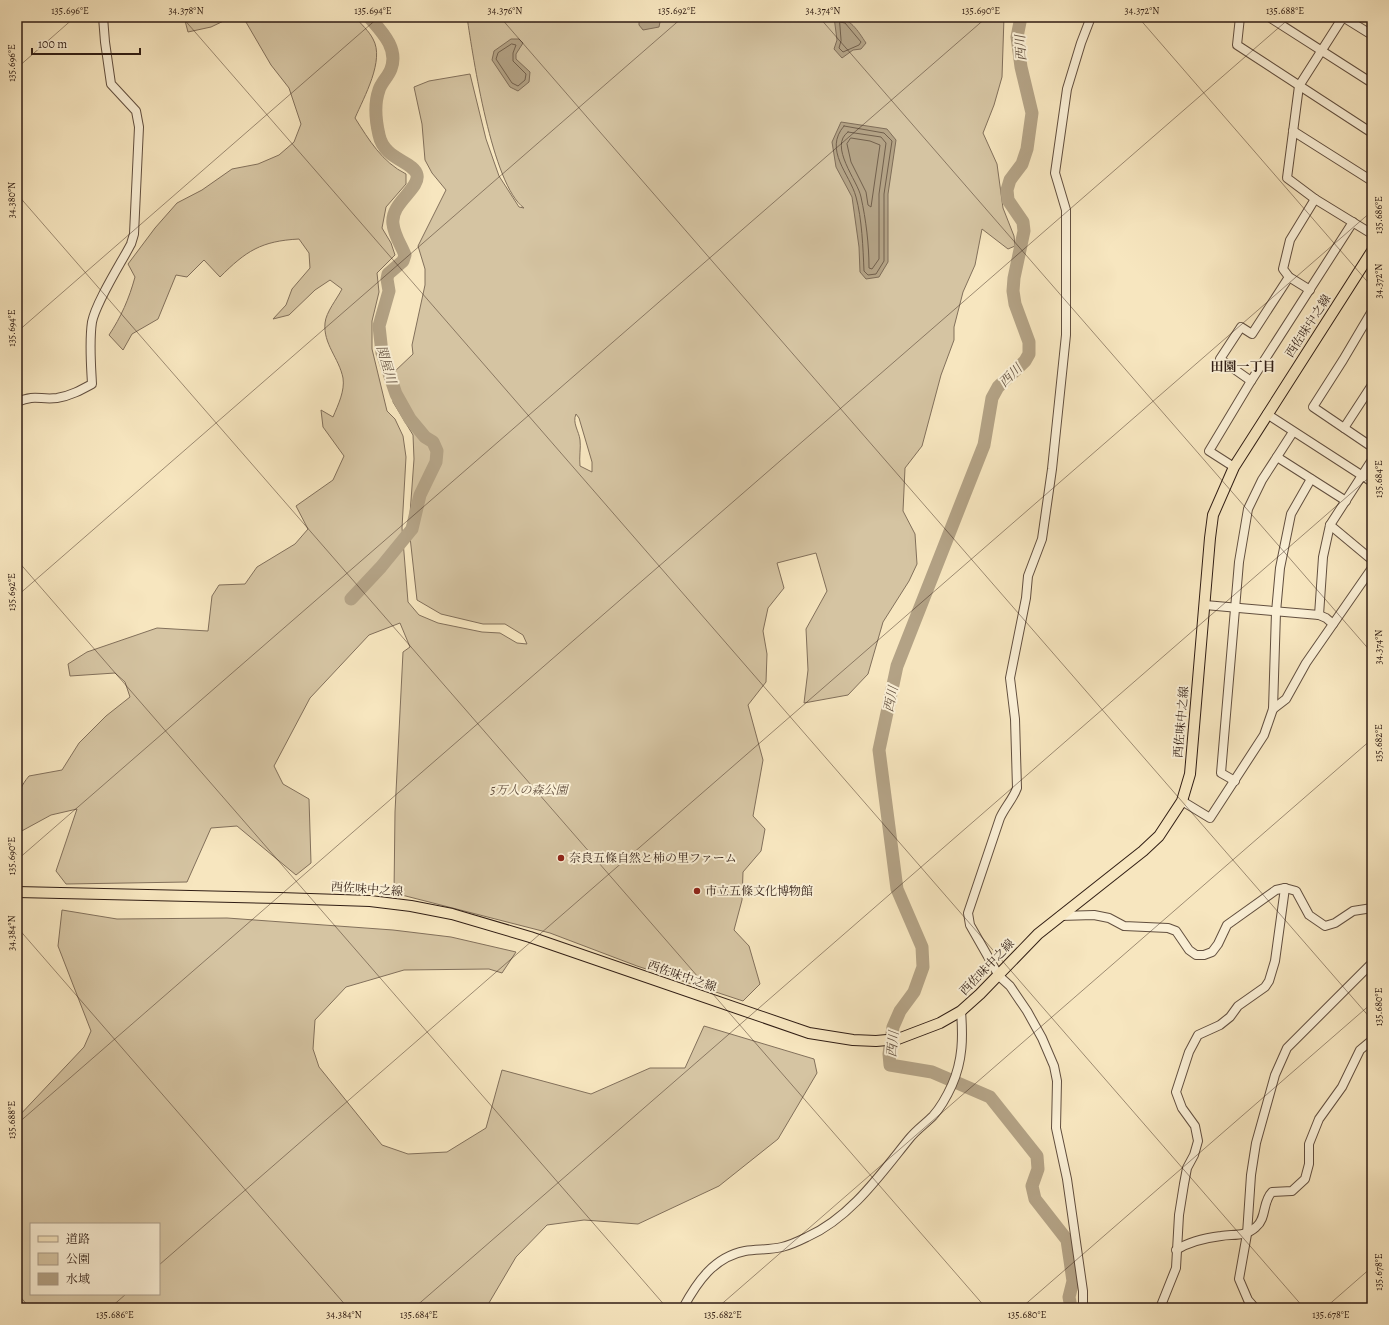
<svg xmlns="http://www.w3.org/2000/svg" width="1389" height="1325" font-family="Alegreya,'Noto Serif JP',serif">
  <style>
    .green { fill: #d5c4a2; stroke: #82705b; fill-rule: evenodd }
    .water { fill: #b3a285; stroke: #7f6d58 }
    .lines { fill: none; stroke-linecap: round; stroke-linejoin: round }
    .shore { stroke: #72604c; stroke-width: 1 }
    .river { stroke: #b3a285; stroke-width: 13 }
    .minor-casing { stroke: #624f3f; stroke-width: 10 }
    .major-casing { stroke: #301d14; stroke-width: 12 }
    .minor { stroke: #faefd5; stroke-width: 8 }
    .major { stroke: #f7e6bf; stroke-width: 10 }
    .ticks { fill: none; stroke: #301d14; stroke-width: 1; stroke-opacity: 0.45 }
    .poi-dot { fill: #8f2418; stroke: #faefd5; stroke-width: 1.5 }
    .labels { text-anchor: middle; stroke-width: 4; stroke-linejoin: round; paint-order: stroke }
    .street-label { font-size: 12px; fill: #301d14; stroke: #faefd5 }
    .park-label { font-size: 12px; font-style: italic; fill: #624f3f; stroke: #faefd5 }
    .poi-label { font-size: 12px; fill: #301d14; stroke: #faefd5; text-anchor: start }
    .water-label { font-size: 13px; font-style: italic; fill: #645241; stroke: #faefd5 }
    .neighbourhood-label { font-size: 13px; font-weight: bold; fill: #301d14; stroke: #faefd5 }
    .neatline { fill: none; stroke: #301d14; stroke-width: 1.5 }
    .ticks-label { font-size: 10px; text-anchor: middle; fill: #301d14 }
  </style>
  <rect width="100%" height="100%" fill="#f7e6bf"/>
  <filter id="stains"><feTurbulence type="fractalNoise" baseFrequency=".005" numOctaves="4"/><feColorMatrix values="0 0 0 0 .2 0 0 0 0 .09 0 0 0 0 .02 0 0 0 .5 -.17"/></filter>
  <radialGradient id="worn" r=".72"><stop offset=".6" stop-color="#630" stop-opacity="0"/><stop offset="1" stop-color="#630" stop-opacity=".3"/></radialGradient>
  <g class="green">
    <path d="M184,17H232L211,27L188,32Z"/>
    <path d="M243,17H355C361,24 369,31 373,39C385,60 364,97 355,118C369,140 382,162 406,174V184L386,207L382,228L391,243L395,255L377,273L379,292L372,321V349L387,411L395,419L403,436L406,457L402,528L408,602L419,615L438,623L482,632L500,633L517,643L527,644L523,635L505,624H483L441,614L417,600L409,528L414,459L413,435L393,402V373L413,354L412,345L425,285V269L418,246L446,190L432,173L425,160L422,124L414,87L429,81L470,74L486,139L499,176L519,207L524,208C492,185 473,57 467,17H1004L1002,77L994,105L983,133L997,164L1003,208L1014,236L1015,246L1008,249L982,229L975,265L963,292L954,327V340L941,375L922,446L905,468L903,511L915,534L917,564L909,581L883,622L868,674L848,695L804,703L808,670L806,629L827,591L816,553L777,563L784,588L768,608L763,631L767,654L766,682L748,705L763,760L753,816L765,829L761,851L743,872L742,900L734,930L749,946L760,984L743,1001L637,966L550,933L394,893L395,812L403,652L410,647L400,623L369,635L310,698L274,766L283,784L309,799L311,863L296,875L237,826L211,828L187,882L66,884L56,871L77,809L51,815L18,833L17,832C17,808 13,795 29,776L62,770L79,743L106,716L130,697L125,682L115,673L70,676L68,664L87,652L157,628L208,631L212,596L219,585L245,584L257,567L295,544L308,529L296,506L333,480L344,456L323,427L321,410L333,417C338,405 345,391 343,378C339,358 323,344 325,323C326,312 337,299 342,289L330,280L315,290L289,315L273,319L286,305L292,289L310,268L309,253L299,239C261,241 246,251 220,277L204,260L187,277L176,275L158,319L132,334L123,350L109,335C121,317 129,299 135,277L128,264L155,228L177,203L202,190L232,169L258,164L279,155L294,142L301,124L289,88L271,65ZM576,414L579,418L592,462V472L580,466C579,457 581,447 580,440C579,431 572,423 576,414Z"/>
    <path d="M62,910L117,919L227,918L393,930L451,937L516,952L502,973L489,969L404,970L346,987L315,1020L313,1049L319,1067L382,1145L408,1154L447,1152L486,1128L502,1070L591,1094L650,1068H685L704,1026L814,1059L817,1073L778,1139L719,1186L638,1224L584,1220L547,1225L516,1257L486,1308H17V1118L84,1047L91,1031L58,946ZM31,1224H159V1294H31Z"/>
  </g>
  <g class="water">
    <path d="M639,17H661L659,27L643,30L639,25Z"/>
    <path d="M834,17C850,17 858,31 866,43L861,49L853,50L842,58L834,49L837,40Z"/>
    <path d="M511,39H519L523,43L516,54V59L530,72L529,82L518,91L510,87L492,60L494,51Z"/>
    <path d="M841,122L887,129L896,140L888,194V262L879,277L866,279L860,272L859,247L852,197L836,167L832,142Z"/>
  </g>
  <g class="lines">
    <g class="shore">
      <path d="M840,22L845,23L861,42L859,45L843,52L839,48L841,41Z"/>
      <path d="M512,44L516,45L513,53V61L526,74L525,80L518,86L512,83L496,59L498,53Z"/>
      <path d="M844,126L884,133L892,141L884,194V261L876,274L868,275L864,271C863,248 862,219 856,197C850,174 823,150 844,126Z"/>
      <path d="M848,132L881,137L886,143L879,194V259L872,269L869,268C869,244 866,220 861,197C858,181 828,146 848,132Z"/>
      <path d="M851,138L870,141L880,145L871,207L868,205L866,192L851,162L847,144Z"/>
    </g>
    <g class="river">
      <path d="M1021,17L1017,37L1021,67L1032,113L1027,149L1022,164L1010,180L1007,190L1008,200L1023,222L1024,231L1014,278L1013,291L1015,304L1029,342V354L1025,361L998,387L992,398L984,445L897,666L879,750L897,889L922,947L923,967L914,992L900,1011L893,1027L889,1054L890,1065L932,1072L990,1097L1037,1156L1038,1169L1032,1186L1035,1199L1067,1240L1073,1281L1069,1297L1071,1308"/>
      <path d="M351,599L381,567L412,529L420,495L436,462L437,451L433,442L425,437L410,419L396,394L382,353L379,326L389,291L387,279L388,274L403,261L405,255C401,245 394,235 393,224C390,203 420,189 417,175C414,161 384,160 379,135C376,122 374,104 379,90C381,83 388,77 391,69C399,48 381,31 369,17"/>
    </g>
    <g class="minor-casing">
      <g id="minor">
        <path d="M1240,17L1237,45L1372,133"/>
        <path d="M1269,17L1372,83"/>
        <path d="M1343,17L1299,86L1287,178L1315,199L1372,234"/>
        <path d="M1343,17L1372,35"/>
        <path d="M1293,131L1372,181"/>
        <path d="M1310,290L1289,277L1283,269L1290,240L1315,199"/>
        <path d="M1372,311L1343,360L1313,407L1372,447"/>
        <path d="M1251,381L1220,359L1241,327L1252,334L1289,277"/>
        <path d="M17,402C36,394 39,400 57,398C70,396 81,390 92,384C91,364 89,342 92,322C96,302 121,263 131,244L134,234L139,127L136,111L111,84L105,42L103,17"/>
        <path d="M1267,414L1372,482"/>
        <path d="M1344,428L1372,385"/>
        <path d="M1277,457L1346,501"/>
        <path d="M1234,467L1209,451L1251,381L1353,222"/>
        <path d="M1330,525L1372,560"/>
        <path d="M1205,605L1319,615L1326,618L1333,624"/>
        <path d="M1319,615L1323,557L1330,525L1372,460"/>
        <path d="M1273,709L1286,699L1306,663L1372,568"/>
        <path d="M1235,781L1221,773L1239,562L1248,509L1262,480L1293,432"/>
        <path d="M1182,801L1210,818L1264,735L1273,709L1276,612L1280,568L1291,514L1311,479"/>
        <path d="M1060,916L1094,915L1109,918L1124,926L1168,928L1176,931L1189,950L1196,955H1204L1212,952L1218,944L1227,925L1276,890L1285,888L1296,891L1309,915L1325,926L1335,923L1353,911L1372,908"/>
        <path d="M1176,1250C1190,1241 1205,1238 1221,1236C1234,1234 1245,1237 1256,1227C1267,1218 1262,1202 1272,1192L1292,1191L1305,1179L1309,1164V1144L1319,1119L1342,1087L1360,1050L1372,1040"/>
        <path d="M683,1308C697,1282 714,1257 745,1251C757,1249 770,1250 782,1247C790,1245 799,1241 807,1237C850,1218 880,1175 909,1139C916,1130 925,1124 933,1116C941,1107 947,1096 952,1085C963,1060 963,1037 961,1011"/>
        <path d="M1083,1308V1291L1067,1179L1056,1128L1057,1081L1054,1066L1042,1038L1027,1011L1010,986L999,976L970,925L968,913L1000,818C1005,807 1013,799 1017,788L1015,719L1010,678L1026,598L1028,576L1042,539L1052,469L1066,335V210L1055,173L1067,89L1081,43L1091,17"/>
        <path d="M1160,1308L1176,1268L1179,1215L1184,1184L1187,1168L1194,1155L1198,1141L1195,1126L1182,1108L1176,1092L1189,1052L1198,1035L1220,1025L1230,1017L1238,1006L1265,987L1269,981L1275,961L1285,888"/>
        <path d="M1255,1308L1248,1300L1239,1279L1247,1234L1251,1175L1256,1143L1275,1075L1287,1048L1372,963"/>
      </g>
    </g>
    <g class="major-casing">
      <path id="major" d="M17,892L280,898L370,901L411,906L452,914L530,937L809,1033L853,1040L876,1041L898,1039L940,1023L961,1011L980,994L1038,934L1143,851L1159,836L1182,801L1190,774L1210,538L1213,515L1234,467L1372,251"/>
    </g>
    <use href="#minor" class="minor"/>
    <use href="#major" class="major"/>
  </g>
  <path class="ticks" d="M182,17L1304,1308M500,17L1372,1020M819,17L1372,653M1138,17L1372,287M17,68L75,17M17,194L986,1308M17,332L379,17M17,560L667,1308M17,596L683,17M17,860L987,17M17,927L348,1308M17,1124L1291,17M159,1265L1372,211M17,1293L30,1308M110,1308L126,1294M414,1308L1372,475M717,1308L1372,739M1021,1308L1372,1003M1325,1308L1372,1267"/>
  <g class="poi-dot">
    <circle cx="561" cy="858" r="4"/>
    <circle cx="697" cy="891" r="4"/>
  </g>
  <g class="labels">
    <g class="street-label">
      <text transform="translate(1308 326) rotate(-57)" y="4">西佐味中之線</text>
      <text transform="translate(1181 722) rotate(-85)" y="4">西佐味中之線</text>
      <text transform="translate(367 889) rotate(4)" y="4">西佐味中之線</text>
      <text transform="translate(987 967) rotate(-46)" y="4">西佐味中之線</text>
      <text transform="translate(682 976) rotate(19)" y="4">西佐味中之線</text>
    </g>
    <g class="park-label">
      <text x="529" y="794">5万人の森公園</text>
    </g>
    <g class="poi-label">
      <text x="569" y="862">奈良五條自然と柿の里ファーム</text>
      <text x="705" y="895">市立五條文化博物館</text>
    </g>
    <g class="water-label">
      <text transform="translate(1020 48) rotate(-93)" y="5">西川</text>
      <text transform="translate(387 364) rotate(74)" y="5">関屋川</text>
      <text transform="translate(1010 375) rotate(-45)" y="5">西川</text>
      <text transform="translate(890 699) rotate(-78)" y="5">西川</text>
      <text transform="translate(892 1044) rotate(-84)" y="5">西川</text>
    </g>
    <g class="neighbourhood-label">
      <text x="1243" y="371">田園一丁目</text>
    </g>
  </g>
  <rect width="1389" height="1325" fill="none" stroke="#f7e6bf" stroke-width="44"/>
  <rect x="30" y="1223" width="130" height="72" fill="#faefd5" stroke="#a99b88"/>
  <rect x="38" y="1236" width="20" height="6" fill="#f7e6bf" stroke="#a99b88"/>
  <text x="66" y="1243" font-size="12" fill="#301d14">道路</text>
  <rect x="38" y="1253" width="20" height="12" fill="#d5c4a2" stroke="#a99b88"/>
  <text x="66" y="1263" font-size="12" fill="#301d14">公園</text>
  <rect x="38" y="1273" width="20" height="12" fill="#b3a285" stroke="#a99b88"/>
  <text x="66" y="1283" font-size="12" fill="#301d14">水域</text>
  <path d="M32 48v6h108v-6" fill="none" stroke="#301d14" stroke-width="2"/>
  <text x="38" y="48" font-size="12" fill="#301d14" stroke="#faefd5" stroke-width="3" paint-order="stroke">100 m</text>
  <rect x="22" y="22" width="1345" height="1281" class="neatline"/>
  <g class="ticks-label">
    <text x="70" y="14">135.696°E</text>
    <text x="186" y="14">34.378°N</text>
    <text x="373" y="14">135.694°E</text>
    <text x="505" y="14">34.376°N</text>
    <text x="677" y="14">135.692°E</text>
    <text x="823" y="14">34.374°N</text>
    <text x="981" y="14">135.690°E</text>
    <text x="1142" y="14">34.372°N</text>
    <text x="1285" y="14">135.688°E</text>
    <text transform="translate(11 63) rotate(-90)" y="4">135.696°E</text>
    <text transform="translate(11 200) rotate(-90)" y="4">34.380°N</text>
    <text transform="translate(1378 215) rotate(-90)" y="4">135.686°E</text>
    <text transform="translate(1378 281) rotate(-90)" y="4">34.372°N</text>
    <text transform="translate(11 328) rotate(-90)" y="4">135.694°E</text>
    <text transform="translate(1378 479) rotate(-90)" y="4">135.684°E</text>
    <text transform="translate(11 592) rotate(-90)" y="4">135.692°E</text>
    <text transform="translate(1378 647) rotate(-90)" y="4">34.374°N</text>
    <text transform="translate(1378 743) rotate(-90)" y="4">135.682°E</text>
    <text transform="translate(11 856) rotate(-90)" y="4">135.690°E</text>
    <text transform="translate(11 933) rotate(-90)" y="4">34.384°N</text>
    <text transform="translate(1378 1007) rotate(-90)" y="4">135.680°E</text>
    <text transform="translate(11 1120) rotate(-90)" y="4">135.688°E</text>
    <text transform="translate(1378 1272) rotate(-90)" y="4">135.678°E</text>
    <text x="115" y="1318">135.686°E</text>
    <text x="344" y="1318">34.384°N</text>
    <text x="419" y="1318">135.684°E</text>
    <text x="723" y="1318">135.682°E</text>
    <text x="1027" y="1318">135.680°E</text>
    <text x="1331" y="1318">135.678°E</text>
  </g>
  <rect width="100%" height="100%" filter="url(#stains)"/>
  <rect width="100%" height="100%" fill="url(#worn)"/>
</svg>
